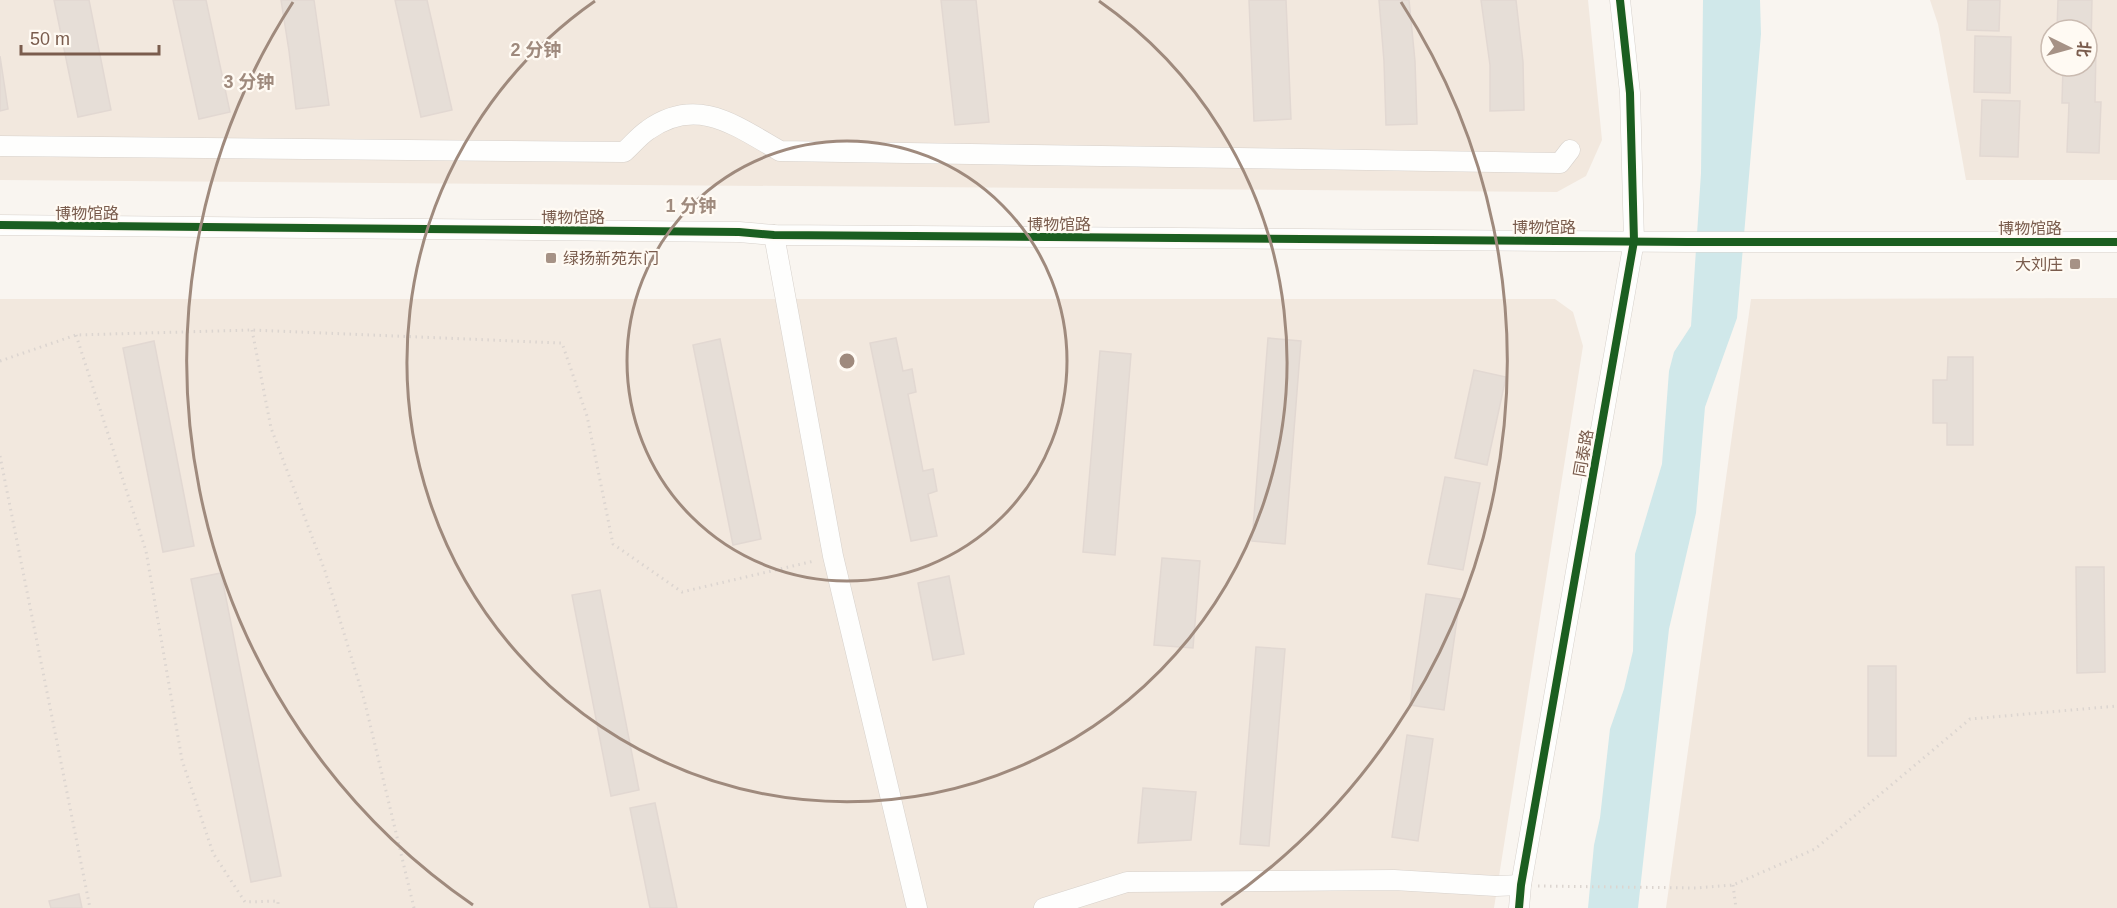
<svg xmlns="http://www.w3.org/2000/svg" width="2117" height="908" font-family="Arial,'Noto Sans SC',sans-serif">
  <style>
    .residential { fill: #f2e8de; fill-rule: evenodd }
    .water { fill: #d0e8ea }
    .building { fill: #e6ded7; stroke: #e2d8d2; stroke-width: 1.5 }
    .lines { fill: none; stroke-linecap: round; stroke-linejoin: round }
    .minor-casing { stroke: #d7d1cb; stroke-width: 21 }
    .path { stroke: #dcd5d0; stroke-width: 3; stroke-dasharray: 1.5 4.5; stroke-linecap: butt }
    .minor { stroke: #fefefd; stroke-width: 20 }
    .cycleway-casing { stroke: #fffaf3; stroke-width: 11 }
    .cycleway { stroke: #1b5e20; stroke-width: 8 }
    .ring { fill: none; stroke: #9f8a7d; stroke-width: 3 }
    .poi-dot { fill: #a69286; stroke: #fffaf3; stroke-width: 2 }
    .labels { text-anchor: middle; stroke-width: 4.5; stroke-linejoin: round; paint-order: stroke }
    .street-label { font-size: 16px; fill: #7a5c4d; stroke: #fffaf3 }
    .poi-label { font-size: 16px; fill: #7a5c4d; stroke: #fffaf3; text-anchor: start }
    .centre { fill: #9f8a7d; stroke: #fffaf3; stroke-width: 3 }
    .ring-label { font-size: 18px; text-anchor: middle; font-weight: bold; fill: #9f8a7d; stroke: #fffaf3; stroke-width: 4.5; stroke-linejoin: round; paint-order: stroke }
  </style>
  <rect width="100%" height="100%" fill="#f9f5f0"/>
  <g class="residential">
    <path d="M0,0H1588L1602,140L1586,176L1557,192L0,180Z"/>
    <path d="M1930,0H2117V180H1966L1938,24ZM2051,30H2087V66H2051Z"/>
    <path d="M2117,298V908H1666L1751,299Z"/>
    <path d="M0,299H1555L1573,312L1583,346L1494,908H0Z"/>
  </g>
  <path class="water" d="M1703,0H1760L1761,34L1737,318L1705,407L1696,513L1669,629L1638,908H1588L1594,845L1600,818L1610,729L1624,689L1633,651L1635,554L1662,464L1669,371L1674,352L1691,326L1701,173Z"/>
  <g class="building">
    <path d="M54,0H89L111,110L78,117Z"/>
    <path d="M173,0H206L230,112L199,119Z"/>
    <path d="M281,0H314L329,105L296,109L289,51Z"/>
    <path d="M395,0H427L452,110L421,117Z"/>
    <path d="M941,0H976L989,122L955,125Z"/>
    <path d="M1249,0H1286L1291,119L1254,121Z"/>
    <path d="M1379,0H1409L1415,61L1417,124L1386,125L1384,61Z"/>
    <path d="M1481,0H1516L1523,62L1524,110L1490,111V65Z"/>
    <path d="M1968,0H2000L1999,31L1967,30Z"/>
    <path d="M2058,0H2092L2091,47H2096L2095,102H2101L2099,153L2067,152L2069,103H2062L2063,66H2087V30H2057Z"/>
    <path d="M1975,36L2011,37L2010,93L1974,92Z"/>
    <path d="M0,56L8,109L0,111Z"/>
    <path d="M1982,100L2020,101L2018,157L1980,156Z"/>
    <path d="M896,338L903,371L912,369L916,392L908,394L923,471L933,469L937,491L928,494L937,536L911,541L870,343Z"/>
    <path d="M1268,338L1301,341L1285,544L1252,541Z"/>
    <path d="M720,339L761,539L733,545L693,345Z"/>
    <path d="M154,341L194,546L163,552L123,348Z"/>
    <path d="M1100,351L1131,354L1115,555L1083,552Z"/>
    <path d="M1948,357H1973V445H1947V423H1933V380H1947Z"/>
    <path d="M1474,370L1506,377L1487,465L1455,458Z"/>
    <path d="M1445,477L1480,483L1463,570L1428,564Z"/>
    <path d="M1162,558L1200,561L1193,648L1154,645Z"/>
    <path d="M2076,567H2104L2105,672L2077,673Z"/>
    <path d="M221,573L281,876L251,882L191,579Z"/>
    <path d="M949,576L964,654L933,660L918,583Z"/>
    <path d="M600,590L639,790L611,796L572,595Z"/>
    <path d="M1426,594L1460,599L1444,710L1410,705Z"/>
    <path d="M1256,647L1285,649L1269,846L1240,844Z"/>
    <rect x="1868" y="666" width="28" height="90"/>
    <path d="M1407,735L1433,739L1418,841L1392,837Z"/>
    <path d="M1143,788L1196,792L1191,840L1138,843Z"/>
    <path d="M655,803L677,908H650L630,808Z"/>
    <path d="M79,894L82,908H51L49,901Z"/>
  </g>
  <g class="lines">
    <g class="minor-casing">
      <g id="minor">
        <path d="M0,146L624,152C632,145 639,136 648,130C697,95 736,126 780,151L1560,163L1570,150"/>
        <path d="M0,225L739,232L774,235L1687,242H2117"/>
        <path d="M774,235L833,556L917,908"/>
        <path d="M1044,908L1127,882L1394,880L1496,886L1521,885"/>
        <path d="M1519,908L1521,885L1634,241L1630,93L1620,0"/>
      </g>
    </g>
    <g class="path">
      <path d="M252,330L271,428L325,571L364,699L414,908"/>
      <path d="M76,335L146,551L182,760L213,853L245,902L278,901V908"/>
      <path d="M0,361L76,335L252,330L562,343L587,416L613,544L682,592L814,561"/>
      <path d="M0,456L90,908"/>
      <path d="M1733,885L1736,908"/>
      <path d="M1538,886L1696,888L1733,885L1815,849L1970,719L2117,706"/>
    </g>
    <use href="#minor" class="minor"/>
    <g class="cycleway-casing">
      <g id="cycleway">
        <path d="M0,225L739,232L774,235L1687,242H2117"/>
        <path d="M1519,908L1521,885L1634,241L1630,93L1620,0"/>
      </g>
    </g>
    <use href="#cycleway" class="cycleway"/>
  </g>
  <g class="ring">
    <circle cx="847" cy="361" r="220"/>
    <path d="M1099 1A440 440 0 1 1 595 1"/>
    <path d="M473 905A660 660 0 0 1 293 2M1401 2A660 660 0 0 1 1221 905"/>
  </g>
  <g class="poi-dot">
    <rect x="545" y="252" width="12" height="12" rx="3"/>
    <rect x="2069" y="258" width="12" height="12" rx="3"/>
  </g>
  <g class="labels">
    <g class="street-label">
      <text x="87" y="219">博物馆路</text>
      <text x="573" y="223">博物馆路</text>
      <text x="1059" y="230">博物馆路</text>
      <text x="1544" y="233">博物馆路</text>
      <text x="2030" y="234">博物馆路</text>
      <text transform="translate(1583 453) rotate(-80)" y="6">同泰路</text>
    </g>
    <g class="poi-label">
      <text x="563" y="264">绿扬新苑东门</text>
      <text x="2063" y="270" text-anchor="end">大刘庄</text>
    </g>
  </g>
  <circle cx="847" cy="361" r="9" class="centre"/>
  <g class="ring-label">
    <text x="536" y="56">2 分钟</text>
    <text x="249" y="88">3 分钟</text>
    <text x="691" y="212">1 分钟</text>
  </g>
  <g transform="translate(2069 48) rotate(95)"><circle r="28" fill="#fffaf3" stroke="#cabbb1" stroke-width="1.5"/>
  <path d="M0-4.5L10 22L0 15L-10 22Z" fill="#a69286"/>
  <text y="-9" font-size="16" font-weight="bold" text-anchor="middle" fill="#7a5c4d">北</text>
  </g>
  <path d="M21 45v9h138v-9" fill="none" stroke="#7a5c4d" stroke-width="3"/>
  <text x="30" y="45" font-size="18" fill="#7a5c4d" stroke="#fffaf3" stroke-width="4.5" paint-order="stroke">50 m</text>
</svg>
